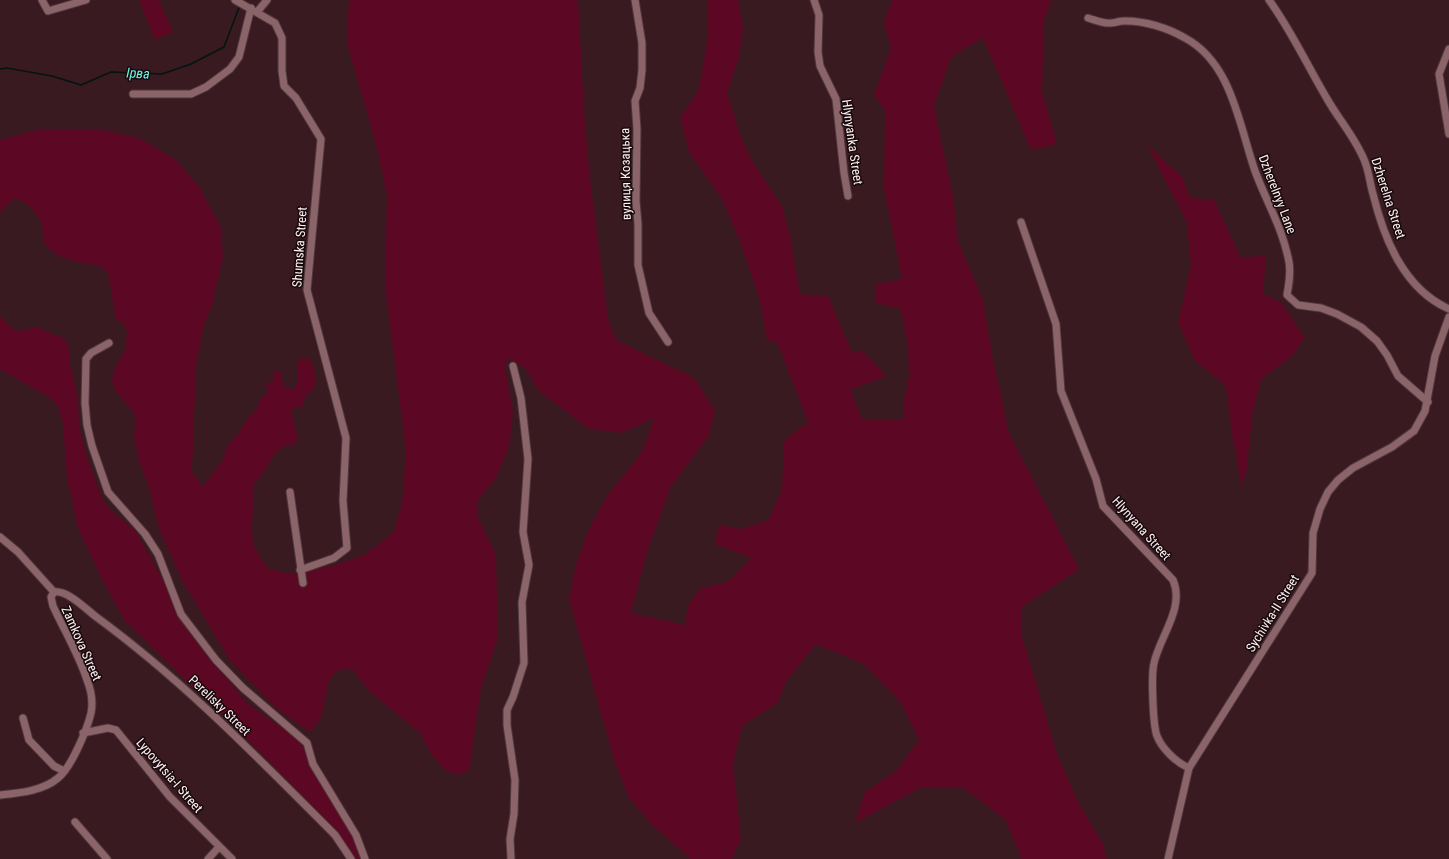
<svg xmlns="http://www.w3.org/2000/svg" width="1449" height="859" font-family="'Roboto Condensed',sans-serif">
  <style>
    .green { fill: #5c0824 }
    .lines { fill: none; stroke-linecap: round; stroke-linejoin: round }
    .stream { stroke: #031412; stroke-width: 1.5 }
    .minor-casing { stroke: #4f383c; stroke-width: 9 }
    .minor { stroke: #8a6469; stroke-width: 7 }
    .labels { text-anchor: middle; stroke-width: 3; stroke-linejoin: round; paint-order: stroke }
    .street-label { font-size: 13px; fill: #fef0f2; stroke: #17090c }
    .water-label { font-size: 14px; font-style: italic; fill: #69faea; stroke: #17090c }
  </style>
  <rect width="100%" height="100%" fill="#391a20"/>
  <g class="green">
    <path d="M139,0H159L173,32L155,40Z"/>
    <path d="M349,0H578L584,108L590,179L608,319L616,340L694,378L715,411L708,437L671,486L646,555L631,613L685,625L688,606L699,589L729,581L751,558L715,544L719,525L742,529L768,520L782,490L784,441L808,422L777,342L767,340L759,297L740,242L722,199L689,152L680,118L699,89L707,42L708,0H738L743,26L739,58L727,92L739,132L751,159L782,206L790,236L800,294L828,296L852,353L862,350L887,376L850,390L863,420H903V405L909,377L908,347L901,309L876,303L875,284L902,279L884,188L885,111L874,95L891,48L884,22L892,0H1051L1044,22L1042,91L1057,144L1031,150L983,38L951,57L934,106L953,196L958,241L983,300L993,359L1009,433L1079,569L1022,607V636L1057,754L1079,804L1102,842L1107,859H1022L1005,819L962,787H922L855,823L864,793L897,770L919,740L901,703L864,664L816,644L787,680L777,703L742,726L733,764L741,839L732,859H691L652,825L629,798L615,763L569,599L576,565L587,533L607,496L642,452L654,418L622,433L589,429L539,391L525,368L510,359L507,361L505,366L513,413L509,447L496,478L478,500V517L496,555L498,637L481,689L469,770L458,775L445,770L431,754L420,733L370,692L352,669L338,670L329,680L321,718L310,732L277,709L231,662L183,582L159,529L148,484L138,458L134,434L136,420L134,413L114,389L112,379L115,368L125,351L127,332L124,325L116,319L108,273L98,265C80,263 58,260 45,244C41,239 44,232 42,226C40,215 25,197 12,200L0,213V140L40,129H99L139,138L176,160L200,188L221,228L223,257L212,306L204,324L196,366L192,472L203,486L223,460L227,446L238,434L245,422L256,410L261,398L269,392L266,388L267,384L274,380L273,373L276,370L280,372L284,386L294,390L298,380V361L301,358L310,359C314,368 319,379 313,389C311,392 308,393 306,396C303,400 305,404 302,407H294L291,411L298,439L293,445C272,444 270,471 254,483L252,529L253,544L267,568L291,574L335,565L364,555L393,533L402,504L406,451L385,286L387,196L377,148L347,43Z"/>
    <path d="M1147,145L1182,177L1190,198L1214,200L1241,258L1266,255L1263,294L1281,302L1305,338L1291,357L1261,379L1252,415L1247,468L1242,487L1232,433L1226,386L1195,361L1178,322L1191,266L1187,223Z"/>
    <path d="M0,316L12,328L18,331L37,327L65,339L69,348V360L78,398L79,427L87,458L103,500L109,509L135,530L164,582L179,618L247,703L303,743L311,768L363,854L364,859H354L339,837L265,757L125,621L102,579L78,528L67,478L63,423L59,409L52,399L0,369Z"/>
  </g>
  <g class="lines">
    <path class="stream" d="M0,69L7,68L52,76L81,85L111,72L162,74L191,64L224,47L240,5"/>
    <g class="minor-casing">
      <g id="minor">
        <path d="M42,0L48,11L86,0"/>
        <path d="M235,0L275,23L282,38V71L284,86L296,98L321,139L307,290L346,438L343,501L347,548L334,558L300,570"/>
        <path d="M635,0L642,43V70L640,88L635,101L637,129L636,201L638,224V265L649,313L668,342"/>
        <path d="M814,0L819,15L818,52L820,66L836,99L844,173L848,196"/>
        <path d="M1269,0C1291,30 1307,65 1326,97C1338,119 1356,138 1365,162C1369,172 1370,184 1373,194C1384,239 1404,289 1449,309"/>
        <path d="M257,12L267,0"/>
        <path d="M1088,18C1095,20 1104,24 1111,23C1115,23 1119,21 1123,21C1143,20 1168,28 1185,38C1232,63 1239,125 1255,171C1266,201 1283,229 1289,262C1291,273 1289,284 1287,295L1298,305L1321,308L1337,314L1361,327L1377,341L1387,355L1398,376L1428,402"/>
        <path d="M1449,49L1439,74L1449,134"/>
        <path d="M133,94H191L206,87L230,69L239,57L251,8"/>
        <path d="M1021,222L1056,324L1061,391L1096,479L1103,506L1173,580C1185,608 1160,636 1154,663C1151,675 1153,726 1157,736C1162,749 1177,763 1189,768"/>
        <path d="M109,343L91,353L86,359L85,403L87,425L92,446L108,492L145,534L158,554L181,614L216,660L243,688L307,743L313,764L356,835L365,859"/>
        <path d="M290,492L303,583"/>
        <path d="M0,537L18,552L54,592"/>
        <path d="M54,592C67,590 85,608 95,616C184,681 257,757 335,835L351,859"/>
        <path d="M23,718L29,740L54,766L64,771"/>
        <path d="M83,733L108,728L116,730L170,797L232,859"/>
        <path d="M0,795C19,793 43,791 58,778C71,768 87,730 91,713C93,703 91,690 87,680C79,655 64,630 53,606L51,597L54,592"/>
        <path d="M75,822L107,859"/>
        <path d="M208,859L219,847"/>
        <path d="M511,859L510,839L514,814L515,780L507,725V710L513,697L524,663L522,602L529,565L523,532L528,459L521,398L513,366"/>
        <path d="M1168,859L1189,768L1312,573L1313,533L1320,509L1328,492L1338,480L1353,468L1392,447L1414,431L1425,411L1435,356L1449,317"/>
      </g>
    </g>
    <use href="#minor" class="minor"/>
  </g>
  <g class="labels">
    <g class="street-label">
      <text transform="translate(853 142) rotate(82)" y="5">Hlynyanka Street</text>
      <text transform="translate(625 174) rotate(-91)" y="5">вулиця Козацька</text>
      <text transform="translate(1278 194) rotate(69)" y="5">Dzherelnyy Lane</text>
      <text transform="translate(1389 198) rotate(72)" y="5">Dzherelna Street</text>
      <text transform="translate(299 247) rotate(-86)" y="5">Shumska Street</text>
      <text transform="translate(1142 528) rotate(48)" y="5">Hlynyana Street</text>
      <text transform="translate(1272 613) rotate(-58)" y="5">Sychivka-II Street</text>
      <text transform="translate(82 643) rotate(66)" y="5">Zamkova Street</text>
      <text transform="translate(220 705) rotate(44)" y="5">Perelisky Street</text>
      <text transform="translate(170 775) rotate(49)" y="5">Lypovytsia-I Street</text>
    </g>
    <g class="water-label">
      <text transform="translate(138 73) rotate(3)" y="5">Ірва</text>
    </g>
  </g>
</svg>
